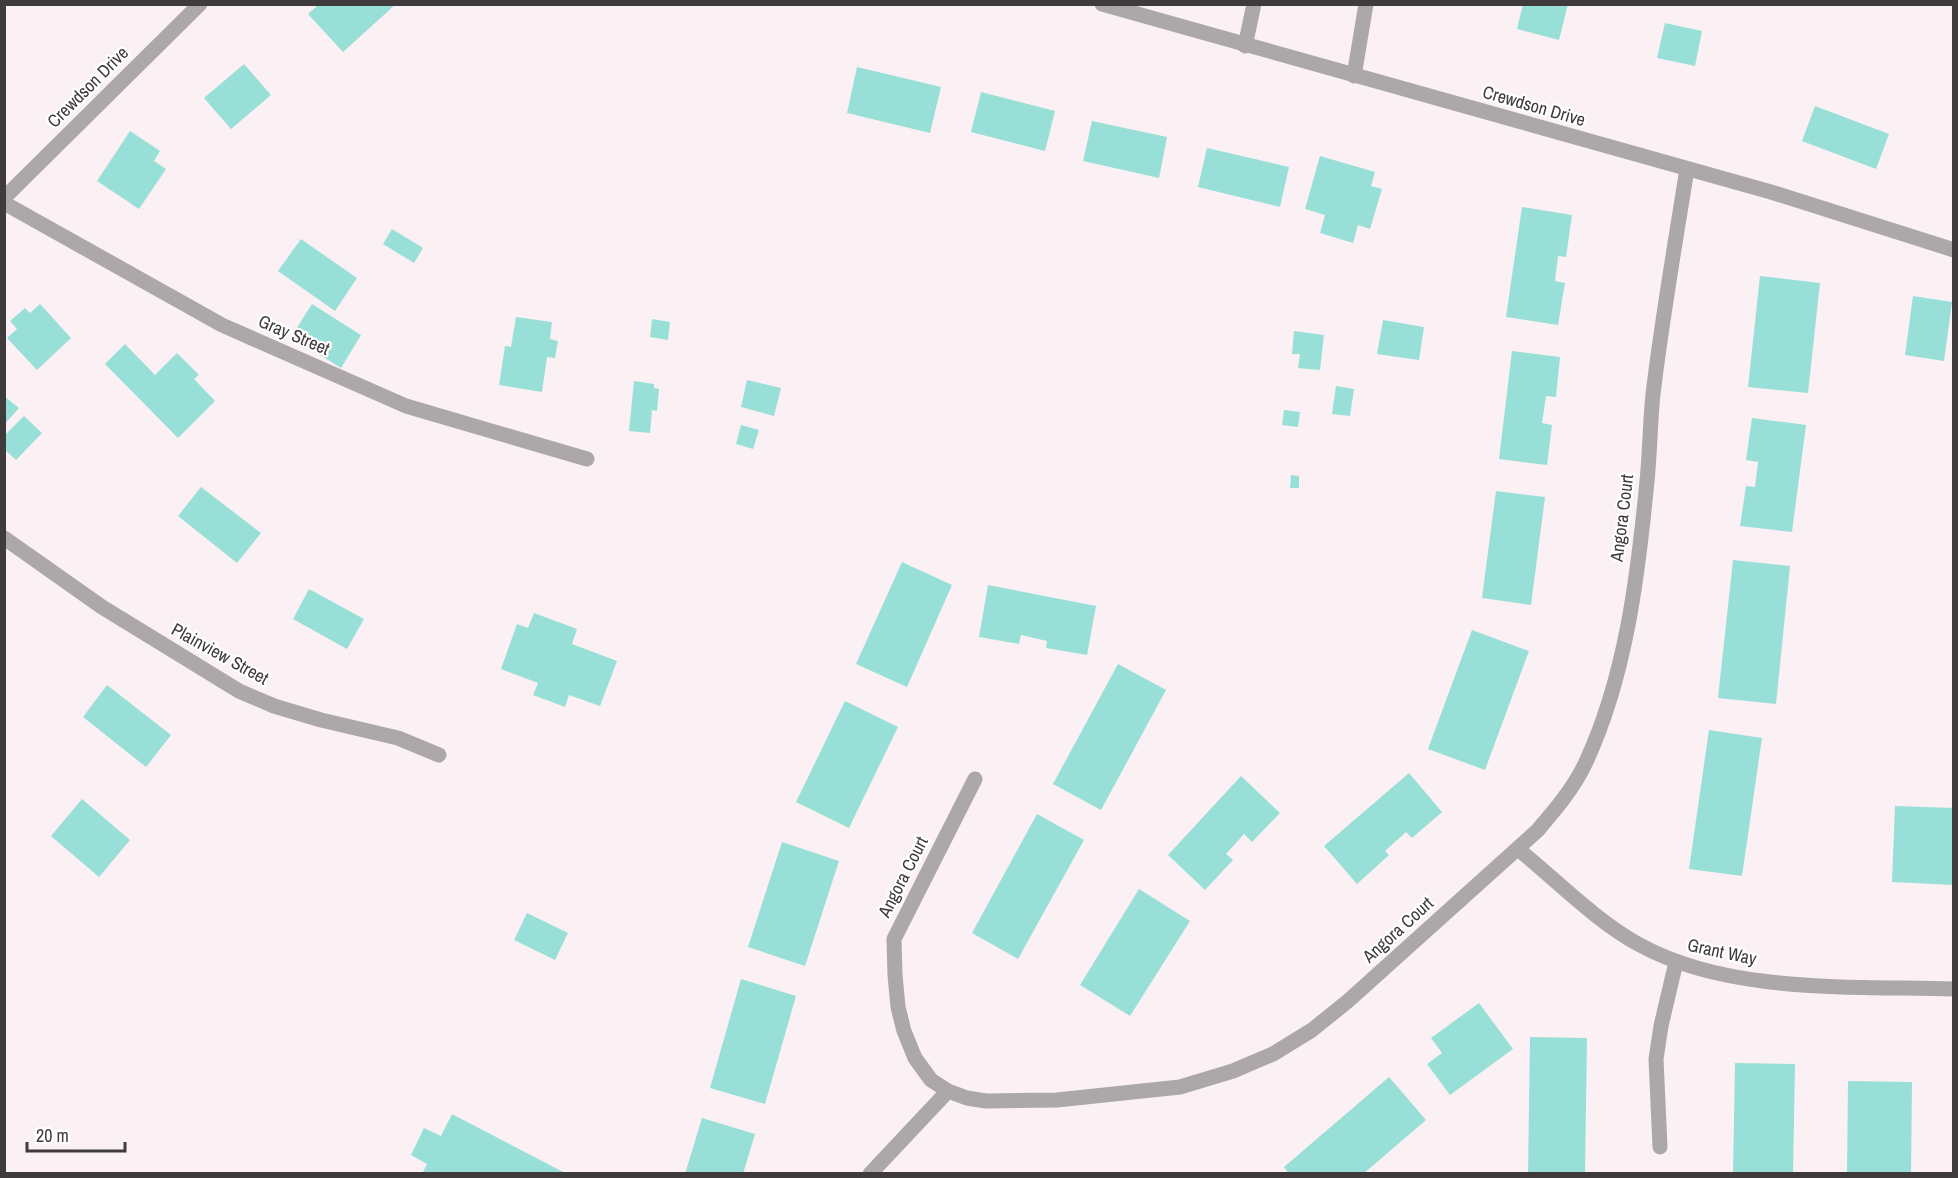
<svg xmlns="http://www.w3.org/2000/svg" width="1958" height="1178" font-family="'Archivo Narrow',sans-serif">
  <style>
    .building { fill: #98e0d7 }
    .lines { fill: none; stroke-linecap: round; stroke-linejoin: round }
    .service { stroke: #aca7a9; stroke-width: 15 }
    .minor { stroke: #aca7a9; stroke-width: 15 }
    .labels { text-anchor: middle; stroke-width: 4.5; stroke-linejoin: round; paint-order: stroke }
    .street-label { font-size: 18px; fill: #3f3a3c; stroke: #fff }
  </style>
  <rect width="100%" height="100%" fill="#fbf0f4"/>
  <g class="building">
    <path d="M319,4H396L343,52L308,14Z"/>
    <path d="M1523,4H1568L1559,40L1517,29Z"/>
    <path d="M1665,23L1702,31L1695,66L1657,58Z"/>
    <path d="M244,64L271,95L231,129L204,98Z"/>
    <path d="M857,67L941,87L930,133L847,113Z"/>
    <path d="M981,92L1055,111L1045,151L971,132Z"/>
    <path d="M1815,106L1889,134L1876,169L1802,141Z"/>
    <path d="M1092,121L1167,137L1159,178L1083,161Z"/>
    <path d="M130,131L160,151L154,161L166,169L139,209L97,181Z"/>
    <path d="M1207,148L1289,167L1280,207L1198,187Z"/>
    <path d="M1320,156L1375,172L1371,186L1382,189L1370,229L1358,225L1353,243L1320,233L1325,215L1305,209Z"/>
    <path d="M1522,207L1572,215L1566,257L1558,256L1555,281L1565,283L1558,325L1506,317Z"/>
    <path d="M392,229L423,248L414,263L383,244Z"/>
    <path d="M301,239L357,278L335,311L278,271Z"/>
    <path d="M1760,276L1820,283L1808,393L1748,387Z"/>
    <path d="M1913,296L1952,302L1944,361L1905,355Z"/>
    <path d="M40,304L71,338L37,370L7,338L17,329L10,321L25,308L30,313Z"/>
    <path d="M312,304L361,335L341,368L291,337Z"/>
    <path d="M516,317L552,322L550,339L558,341L555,358L547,357L542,392L499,385L505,346L511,347Z"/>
    <path d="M652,319L670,322L668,340L650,337Z"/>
    <path d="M1383,320L1424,327L1419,360L1377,354Z"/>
    <path d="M1294,331L1324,335L1320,370L1298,368L1300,354H1292Z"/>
    <path d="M125,344L155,375L177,353L199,375L194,379L215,401L178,438L105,364Z"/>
    <path d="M1512,351L1560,357L1556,397L1546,396L1542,423L1552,425L1547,465L1499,459Z"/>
    <path d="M747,380L781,388L774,416L741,407Z"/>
    <path d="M634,381L654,384V388L659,389L657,411L652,410L650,433L629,431Z"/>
    <path d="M1336,386L1354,389L1350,416L1332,414Z"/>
    <path d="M4,396L19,408L4,425Z"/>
    <path d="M1284,410L1300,412L1298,427L1282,425Z"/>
    <path d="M24,416L42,433L16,460L4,449V436Z"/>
    <path d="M1752,418L1806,425L1792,532L1740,526L1746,486L1755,487L1758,462L1746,460Z"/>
    <path d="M741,425L759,430L753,449L736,444Z"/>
    <path d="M1291,475L1299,476V488H1290Z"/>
    <path d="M201,487L261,533L237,563L178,516Z"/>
    <path d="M1496,491L1545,497L1531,605L1482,598Z"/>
    <path d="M1733,560L1790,566L1776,704L1718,698Z"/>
    <path d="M902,562L952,585L907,687L856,664Z"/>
    <path d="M988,585L1096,606L1087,655L1046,648L1047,641L1021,635L1019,644L979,637Z"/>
    <path d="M309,589L364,619L347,649L293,619Z"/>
    <path d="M534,613L577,629L572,644L617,661L600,706L569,695L565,707L533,695L538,683L501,669L517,624L528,628Z"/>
    <path d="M1472,630L1529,651L1485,770L1428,749Z"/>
    <path d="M1118,664L1166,690L1101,810L1053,784Z"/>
    <path d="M107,685L171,735L146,767L83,717Z"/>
    <path d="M845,701L898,727L849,828L796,802Z"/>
    <path d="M1709,730L1762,738L1742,876L1689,869Z"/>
    <path d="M1409,773L1442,812L1412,838L1406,832L1385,851L1389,855L1357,884L1324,846Z"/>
    <path d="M1241,776L1280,813L1252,842L1244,834L1226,854L1233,860L1205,890L1168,855Z"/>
    <path d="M82,799L130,840L99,877L51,836Z"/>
    <path d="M1895,806L1954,808V885L1892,882Z"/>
    <path d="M1037,814L1084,840L1018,959L972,933Z"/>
    <path d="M782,842L839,861L805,966L748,947Z"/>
    <path d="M1139,889L1190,921L1130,1016L1080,985Z"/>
    <path d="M527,913L568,933L555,960L514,940Z"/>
    <path d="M741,979L796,996L765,1104L710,1088Z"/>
    <path d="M1479,1003L1513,1049L1450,1095L1427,1064L1442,1053L1431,1038Z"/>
    <path d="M1530,1037L1587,1038L1585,1174H1528Z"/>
    <path d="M1735,1063L1795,1064L1793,1174H1733Z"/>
    <path d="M1389,1077L1426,1120L1363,1174H1289L1284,1167Z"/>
    <path d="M1848,1081L1912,1082L1911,1174H1847Z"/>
    <path d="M452,1114L567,1174H422L427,1164L411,1155L424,1128L441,1136Z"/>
    <path d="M702,1118L755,1134L743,1174H685Z"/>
  </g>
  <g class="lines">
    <g class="service">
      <path d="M1245,46L1254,4"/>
      <path d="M1354,76L1366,4"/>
      <path d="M1660,1147L1656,1059L1661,1026L1676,962"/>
      <path d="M870,1174L948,1091"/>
    </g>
    <g class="minor">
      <path d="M1102,4L1771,192L1954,250"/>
      <path d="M4,198L200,4"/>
      <path d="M4,203L222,325L406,406L587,459"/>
      <path d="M4,538L102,607L239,691L274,706L321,720L398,738L439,755"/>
      <path d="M975,779L894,939L895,975L898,1007L904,1031L915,1058L931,1080L948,1091L967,1098L986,1101L1057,1100L1180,1087L1233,1071L1273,1054L1312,1030L1348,1001L1537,831C1555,810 1573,789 1585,764C1626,677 1638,575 1647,481C1650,452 1650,423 1653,394C1662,319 1675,244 1687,169"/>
      <path d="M1518,849C1556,880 1597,922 1640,945C1729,994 1854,986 1954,989"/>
    </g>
  </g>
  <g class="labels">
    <g class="street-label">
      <text transform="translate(88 87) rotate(-45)" y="6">Crewdson Drive</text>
      <text transform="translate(1534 106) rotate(16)" y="6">Crewdson Drive</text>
      <text transform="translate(294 335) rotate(23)" y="6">Gray Street</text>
      <text transform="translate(1622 518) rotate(-83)" y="6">Angora Court</text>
      <text transform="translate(220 654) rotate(29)" y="6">Plainview Street</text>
      <text transform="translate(903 877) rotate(-63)" y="6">Angora Court</text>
      <text transform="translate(1398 930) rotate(-42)" y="6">Angora Court</text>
      <text transform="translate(1722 952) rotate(12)" y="6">Grant Way</text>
    </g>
  </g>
  <rect width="1958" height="1178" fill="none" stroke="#3f3a3c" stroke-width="12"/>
  <path d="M27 1142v9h98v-9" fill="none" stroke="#3f3a3c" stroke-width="3"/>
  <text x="36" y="1142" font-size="18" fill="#3f3a3c" stroke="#ffffff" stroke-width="4.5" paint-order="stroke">20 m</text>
</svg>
